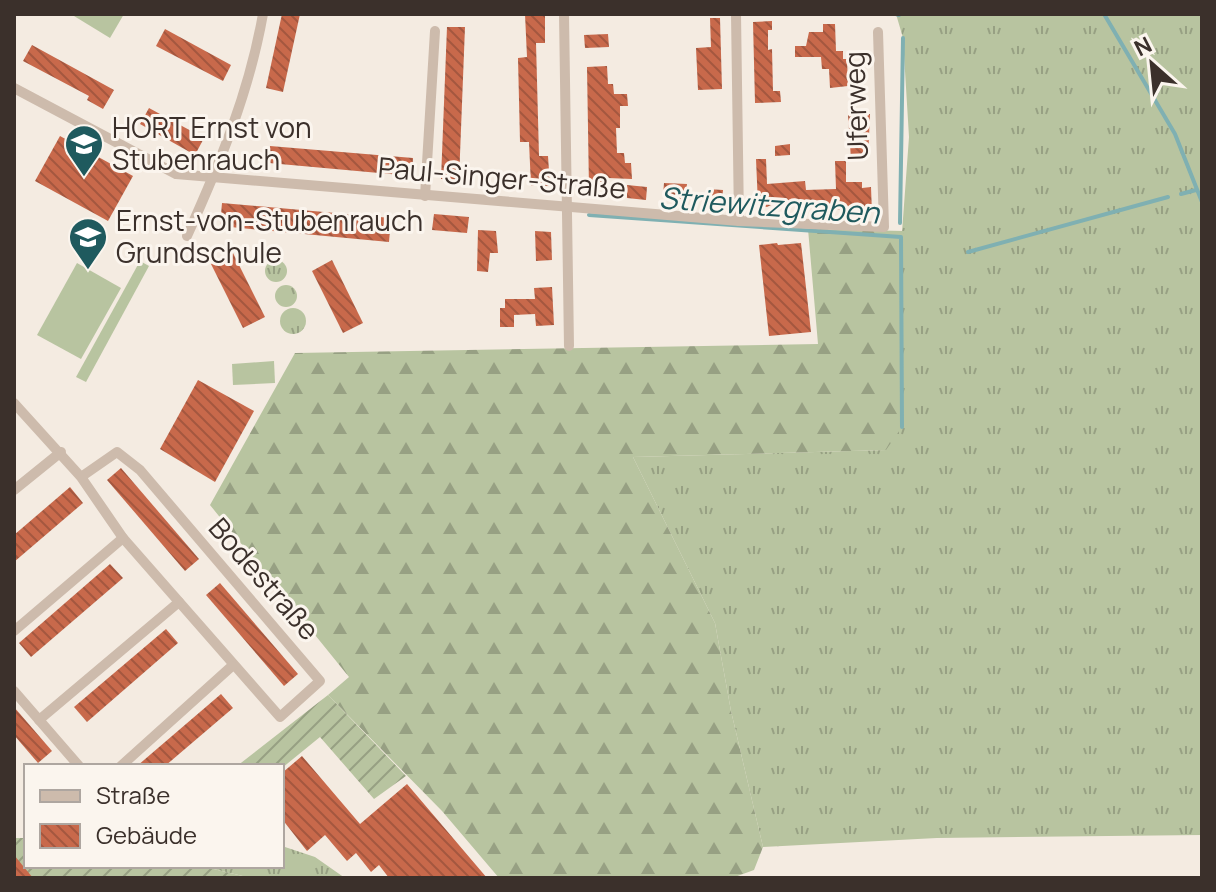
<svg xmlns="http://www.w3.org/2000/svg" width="1216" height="892" font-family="Manrope,sans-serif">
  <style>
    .grass { fill: url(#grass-tufts) }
    .forest { fill: url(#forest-firs) }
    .garden { fill: url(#garden-furrows) }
    .pitch { fill: #b8c4a0 }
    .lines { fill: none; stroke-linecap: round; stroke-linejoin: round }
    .stream { stroke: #7fb0b2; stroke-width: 4 }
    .building { fill: url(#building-back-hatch) }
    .minor { stroke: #cdbbac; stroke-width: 10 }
    .labels { text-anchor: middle; stroke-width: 6; stroke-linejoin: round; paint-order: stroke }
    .street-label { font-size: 28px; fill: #3b302b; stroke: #fbf5ee }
    .poi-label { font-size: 28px; fill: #3b302b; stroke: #fbf5ee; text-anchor: start }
    .water-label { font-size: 30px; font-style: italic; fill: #1f5a5e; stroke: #fbf5ee }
  </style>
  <defs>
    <pattern id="grass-tufts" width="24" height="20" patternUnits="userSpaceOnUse" patternTransform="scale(2)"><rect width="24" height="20" fill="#b8c4a0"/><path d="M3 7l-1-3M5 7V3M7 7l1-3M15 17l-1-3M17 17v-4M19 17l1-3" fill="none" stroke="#97a083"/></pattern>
    <pattern id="forest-firs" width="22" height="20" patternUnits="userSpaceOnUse" patternTransform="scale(2)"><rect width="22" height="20" fill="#b8c4a0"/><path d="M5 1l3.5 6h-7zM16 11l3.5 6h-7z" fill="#97a083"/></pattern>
    <pattern id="garden-furrows" width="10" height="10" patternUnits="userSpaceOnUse" patternTransform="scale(2)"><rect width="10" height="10" fill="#b8c4a0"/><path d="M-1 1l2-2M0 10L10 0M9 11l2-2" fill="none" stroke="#97a083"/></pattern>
    <pattern id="building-back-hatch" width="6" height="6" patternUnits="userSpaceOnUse" patternTransform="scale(2)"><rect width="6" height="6" fill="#c8694b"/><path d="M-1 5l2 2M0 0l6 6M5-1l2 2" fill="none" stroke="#a4573f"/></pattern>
  </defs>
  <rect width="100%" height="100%" fill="#f4ebe1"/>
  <g class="grass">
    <path d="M75,14H124L110,38L74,16Z"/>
    <path d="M896,14H1202V835L937,838L763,847L731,711L715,623L633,457L886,450L909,137L903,38Z"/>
    <circle cx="276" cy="271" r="11"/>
    <circle cx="286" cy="296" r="11"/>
    <circle cx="293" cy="321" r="13"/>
    <path d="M282,846L315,857L345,878H251L201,866H282Z"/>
  </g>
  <path class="forest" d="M808,229L905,231L901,238L902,427L886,450L633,457L715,623L731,711L763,847L754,870L732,878H499L442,811L328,695L349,677L210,505L295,353L818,344Z"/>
  <g class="garden">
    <path d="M328,695L406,776L374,799L320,737L282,768L237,766Z"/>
    <path d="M14,838H26V866H201L251,878H14Z"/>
  </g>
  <g class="pitch">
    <path d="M140,261L149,266L86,382L76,377Z"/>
    <path d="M77,263L121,288L81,359L37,335Z"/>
    <path d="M274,361L275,383L233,385L232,364Z"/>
  </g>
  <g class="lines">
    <g class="stream">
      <path d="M896,14L899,15"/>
      <path d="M1104,14L1175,134L1202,202"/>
      <path d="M1181,194L1196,190"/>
      <path d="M589,215L901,237L902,427"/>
      <path d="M900,223L903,38"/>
      <path d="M968,252L1168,197"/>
    </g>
  </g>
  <g class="building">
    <path d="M282,14H300L283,92L266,88Z"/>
    <path d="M525,14H545V43H536L539,156H548L550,186H531L529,142H520L518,58L527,57Z"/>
    <path d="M710,18H720L722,89L698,90L696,48L711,47Z"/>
    <path d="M772,21V30H768V50L772,49L773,91H780L781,102L755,103L753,22Z"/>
    <path d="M823,24H835L836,51H843V59H847L848,86L830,88L829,69H822L821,57H795V46H806L809,32H823Z"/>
    <path d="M447,27H465L459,180L441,179Z"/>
    <path d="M165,29L231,65L223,81L156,46Z"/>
    <path d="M608,34L609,47L585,48L584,35Z"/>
    <path d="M32,45L114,90L103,109L87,100L89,96L23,61Z"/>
    <path d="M607,66L608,84H613L614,94H627L628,106H620V128H616L617,153H624L625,163H631L632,179L608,178L603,189H589L587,67Z"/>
    <path d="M149,108L204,138L195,155L140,124Z"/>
    <path d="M870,114L868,158L851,159L848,115Z"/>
    <path d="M60,136L133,176L108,221L35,181Z"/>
    <path d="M790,144V155L775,156V146Z"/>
    <path d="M270,146L413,158L412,176L269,163Z"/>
    <path d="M756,159H766L767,184L805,181L806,190L836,189L835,161H846V182H862V188L871,187L872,213H853L852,209L823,210L822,200L775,203L767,207L758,205Z"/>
    <path d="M664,183L687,184L685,200L663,195Z"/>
    <path d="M627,185L647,187L646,200L627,198Z"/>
    <path d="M707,189L723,190L722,202L706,201Z"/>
    <path d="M222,203L391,218L389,242L220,226Z"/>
    <path d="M434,214L469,217L467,233L432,230Z"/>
    <path d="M478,230L496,231L498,253H490L488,272L477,271Z"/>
    <path d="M535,231L551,232L552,260L536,261Z"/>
    <path d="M777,243L778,245L801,243L811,332L769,336L759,245Z"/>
    <path d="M233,253L265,317L243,328L211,264Z"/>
    <path d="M332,260L363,323L343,333L312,271Z"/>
    <path d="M552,287L554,325L536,326L535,314L514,315V327H500V308H505V299H535L534,288Z"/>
    <path d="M198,380L254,411L215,482L160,449Z"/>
    <path d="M121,468L199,559L185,571L107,480Z"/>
    <path d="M70,487L83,503L14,562V535Z"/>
    <path d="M110,564L123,578L31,657L19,643Z"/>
    <path d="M220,583L298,674L284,686L206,595Z"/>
    <path d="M166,629L178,643L87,722L74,707Z"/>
    <path d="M221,694L233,708L165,766H137Z"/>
    <path d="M14,707L52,751L38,763L14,735Z"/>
    <path d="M302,756L360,824L407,784L487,878H389L379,865L371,872L356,853L347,861L325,835L307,851L282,819V773Z"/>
    <path d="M14,855L33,878H14Z"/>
  </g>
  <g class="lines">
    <g class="minor">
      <path d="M564,14L569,346"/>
      <path d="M736,14L739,221"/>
      <path d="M14,88L176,174L739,221L884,227L878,32"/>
      <path d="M425,196L435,31"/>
      <path d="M187,236C220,163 249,93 263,14"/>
      <path d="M14,403L81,477L123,538L280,717L320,681L140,470L117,452L81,477"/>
      <path d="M14,490L61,452"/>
      <path d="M14,631L123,538"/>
      <path d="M14,691L79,766"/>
      <path d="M39,720L179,602"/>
      <path d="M121,766L232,666"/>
    </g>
  </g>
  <defs>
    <g id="school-pin" transform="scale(2)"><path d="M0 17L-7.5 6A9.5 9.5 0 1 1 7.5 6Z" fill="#1f5a5e" stroke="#fbf5ee"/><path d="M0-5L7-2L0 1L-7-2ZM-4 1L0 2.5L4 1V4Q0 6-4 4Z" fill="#fff"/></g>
  </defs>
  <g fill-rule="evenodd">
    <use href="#school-pin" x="84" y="144"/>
    <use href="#school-pin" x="88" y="237"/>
  </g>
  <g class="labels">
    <g class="street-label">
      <text transform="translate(856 106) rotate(-92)" y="10">Uferweg</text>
      <text transform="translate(502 178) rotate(5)" y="10">Paul-Singer-Straße</text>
      <text transform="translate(264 579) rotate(49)" y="10">Bodestraße</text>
    </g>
    <g class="poi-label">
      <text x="112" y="138">HORT Ernst von<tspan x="112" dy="32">Stubenrauch</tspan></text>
      <text x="116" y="231">Ernst-von-Stubenrauch<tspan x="116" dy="32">Grundschule</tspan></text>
    </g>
    <g class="water-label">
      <text transform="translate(769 206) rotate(4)" y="10">Striewitzgraben</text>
    </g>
  </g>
  <rect width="1216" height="892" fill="none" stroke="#3b302b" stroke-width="32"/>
  <rect x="24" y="764" width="260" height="104" fill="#fbf5ee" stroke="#aea6a0" stroke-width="2"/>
  <rect x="40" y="790" width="40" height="12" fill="#cdbbac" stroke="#aea6a0" stroke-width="2"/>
  <text x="96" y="804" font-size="24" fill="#3b302b">Straße</text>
  <rect x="40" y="824" width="40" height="24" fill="url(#building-back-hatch)" stroke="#aea6a0" stroke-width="2"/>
  <text x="96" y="844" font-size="24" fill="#3b302b">Gebäude</text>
  <g transform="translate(1152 64) rotate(333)" stroke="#fbf5ee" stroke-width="6" paint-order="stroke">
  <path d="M0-6L14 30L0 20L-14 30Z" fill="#3b302b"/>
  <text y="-12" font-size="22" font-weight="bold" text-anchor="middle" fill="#3b302b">N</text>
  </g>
</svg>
